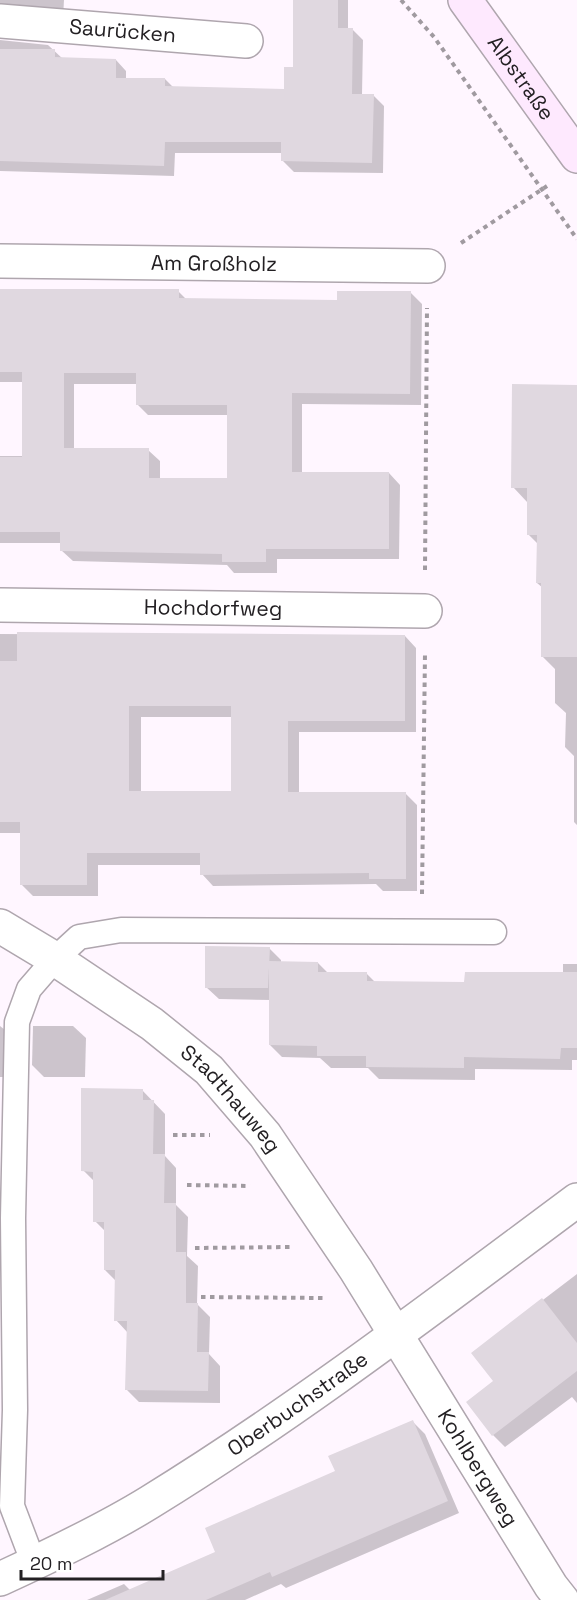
<svg xmlns="http://www.w3.org/2000/svg" width="577" height="1600" font-family="'Space Grotesk',sans-serif">
  <style>
    .shadow { fill: #0003; fill-rule: evenodd }
    .building { fill: #e0d8e0; fill-rule: evenodd }
    .lines { fill: none; stroke-linecap: round; stroke-linejoin: round }
    .lane-casing { stroke: #afa6ae; stroke-width: 27 }
    .street-casing { stroke: #afa6ae; stroke-width: 36 }
    .secondary-casing { stroke: #afa6ae; stroke-width: 36 }
    .path { stroke: #a09aa0; stroke-width: 4; stroke-dasharray: 4.5 4.5; stroke-linecap: butt }
    .lane { stroke: #fff; stroke-width: 24 }
    .street { stroke: #fff; stroke-width: 33 }
    .secondary { stroke: #fee9fe; stroke-width: 33 }
    .labels { text-anchor: middle; stroke-width: 4.5; stroke-linejoin: round; paint-order: stroke }
    .street-label { font-size: 21px; fill: #232023; stroke: #fff }
  </style>
  <rect width="100%" height="100%" fill="#fff6ff"/>
  <g class="shadow">
    <path d="M0,0H64L63,18L0,8Z"/>
    <path d="M295,0H348V29H352L363,40L362,95H373L384,106L383,173L294,172L283,161V153H175L174,176L0,171V40L48,45L63,59L116,60L126,71V79H165L174,88L285,90L294,69Z"/>
    <path d="M0,290L178,291L187,300L339,302L410,292L422,304L421,405L302,404V473H389L400,485L399,559H277V573H234L227,565L73,561L61,550V543H0V456H24V382H0ZM74,384H138L137,404L148,415H228V480H160V461L148,450H74Z"/>
    <path d="M577,386V825L574,822V756L565,747L566,713L555,703V669L542,656L543,588L537,583L538,544L528,534V503L513,487Z"/>
    <path d="M0,634L405,636L416,648V732H299V793H405L417,805V891H383L376,884L213,886L202,874V865H98V896H33L21,884V833H0ZM141,717H233V793H141Z"/>
    <path d="M269,948L281,960V963H318L328,973H366L376,983L466,984L563,973V964H577V1060H572V1070L475,1069V1080L379,1079L368,1068H331L320,1058L282,1057L270,1045L271,1000L219,999L206,987Z"/>
    <path d="M0,1026L14,1037L13,1077H0Z"/>
    <path d="M33,1026H73L86,1038L85,1077H44L32,1065Z"/>
    <path d="M142,1090L165,1114V1156L176,1168V1205L188,1217L187,1256L198,1266L197,1304L210,1317L209,1354L220,1366V1403L139,1402L127,1390L128,1333L116,1320V1281L105,1270L106,1232L95,1221V1182L83,1170Z"/>
    <path d="M577,1274V1403L572,1397L505,1447L493,1435L495,1381L473,1353Z"/>
    <path d="M413,1422L425,1434L459,1513L286,1588L281,1584L245,1600H87L124,1584L130,1590L217,1553Z"/>
  </g>
  <g class="building">
    <path d="M293,0H338V28H353L352,94H374L372,163L281,161V142H165L164,166L0,161V49H55V57L116,59V78H165V86L284,89V67H293Z"/>
    <path d="M0,289H179V298L337,300V291H411L410,394L292,393V472H389V549H266V562H222V554L60,551V532H0V457H22V372H0ZM64,373H136V405H227V478H149V448H64Z"/>
    <path d="M512,384L577,385V657H541V583H536L537,535H527V488H511Z"/>
    <path d="M17,632L405,635V721H288V792H406V879H369V873L200,875V853H87V885H20V822H0V661H17ZM129,706H231V791H129Z"/>
    <path d="M205,946L270,947L268,988H205Z"/>
    <path d="M269,961L318,962V972H367V981L464,982L465,972H577V1048H561L560,1059L464,1057V1068L366,1067V1056H317V1046L269,1045Z"/>
    <path d="M81,1088L143,1089V1100H154L153,1154H165L164,1203H176V1252H186V1303H198L197,1352H209L208,1391L125,1390L127,1321H114L115,1270H104V1222H93V1172L81,1171Z"/>
    <path d="M542,1298L577,1343V1371L492,1436L466,1402L493,1381L471,1353Z"/>
    <path d="M413,1420L448,1501L272,1577L270,1572L206,1600H105L215,1552L205,1528L335,1471L328,1456Z"/>
  </g>
  <g class="lines">
    <g class="lane-casing">
      <path id="lane" d="M34,1564L12,1506L15,1410L13,1218L17,1022L29,989L55,959L79,937L121,930L494,932"/>
    </g>
    <g class="street-casing">
      <g id="street">
        <path id="s1" d="M0,21L246,41"/>
        <path id="s2" d="M0,261L428,266"/>
        <path id="s3" d="M0,605L425,611"/>
        <path id="s4" d="M0,926L55,959L152,1024L209,1070L265,1135L356,1270L551,1586L562,1600"/>
        <path id="s5" d="M0,1579C50,1556 103,1531 150,1502C298,1411 437,1304 577,1200"/>
      </g>
    </g>
    <g class="secondary-casing">
      <g id="secondary">
        <path id="s6" d="M465,0L577,156"/>
      </g>
    </g>
    <g class="path">
      <path d="M401,0L434,37L577,239"/>
      <path d="M461,243L547,186"/>
      <path d="M425,570L427,308"/>
      <path d="M422,894L425,653"/>
      <path d="M173,1135H210"/>
      <path d="M187,1185L250,1186"/>
      <path d="M195,1248L291,1247"/>
      <path d="M201,1297L323,1298"/>
    </g>
    <use href="#lane" class="lane"/>
    <use href="#street" class="street"/>
    <use href="#secondary" class="secondary"/>
  </g>
  <g class="labels">
    <g class="street-label">
      <text dy="7" stroke="none"><textPath href="#s1" startOffset="123">Saurücken</textPath></text>
      <text dy="7" stroke="none"><textPath href="#s6" startOffset="96">Albstraße</textPath></text>
      <text dy="7" stroke="none"><textPath href="#s2" startOffset="214">Am Großholz</textPath></text>
      <text dy="7" stroke="none"><textPath href="#s3" startOffset="213">Hochdorfweg</textPath></text>
      <text dy="7" stroke="none"><textPath href="#s4" startOffset="290">Stadthauweg</textPath></text>
      <text dy="7" stroke="none"><textPath href="#s5" startOffset="346">Oberbuchstraße</textPath></text>
      <text dy="7" stroke="none"><textPath href="#s4" startOffset="735">Kohlbergweg</textPath></text>
    </g>
  </g>
  <path d="M21 1570v9h142v-9" fill="none" stroke="#232023" stroke-width="3"/>
  <text x="30" y="1570" font-size="18" fill="#232023" stroke="#ffffff" stroke-width="4.5" paint-order="stroke">20 m</text>
</svg>
